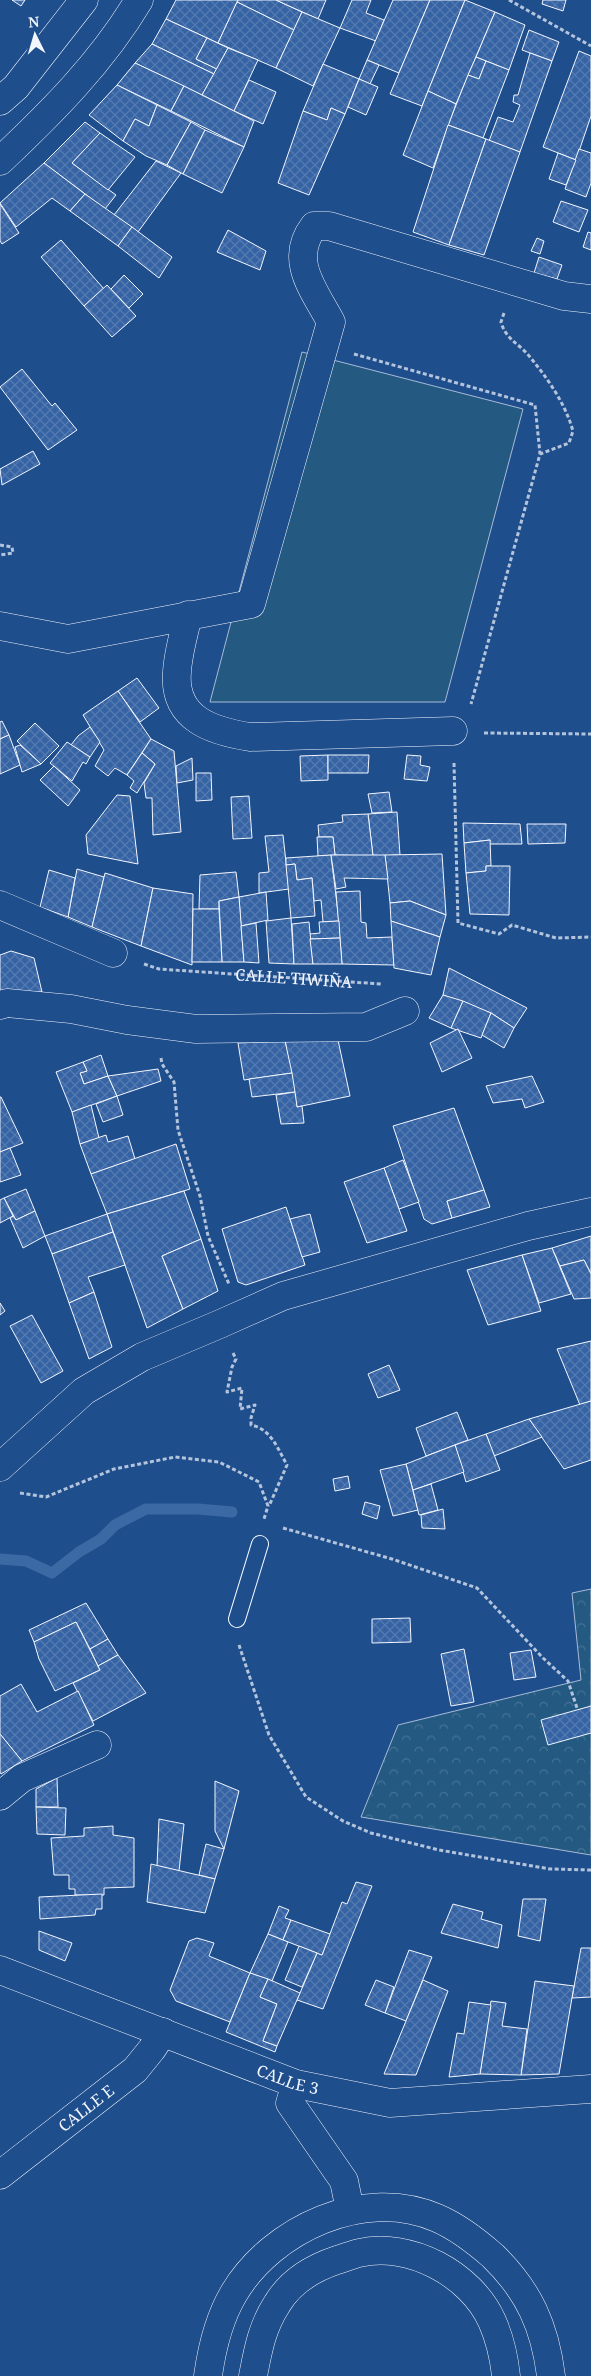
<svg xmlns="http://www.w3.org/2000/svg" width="591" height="2376" font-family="'Noto Serif',serif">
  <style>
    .green { fill: #245a82; stroke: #a8bbd7 }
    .forest { fill: url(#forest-crowns); stroke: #a8bbd7 }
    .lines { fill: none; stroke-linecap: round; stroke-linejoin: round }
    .stream { stroke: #3b69a3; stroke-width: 11 }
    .building { fill: url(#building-cross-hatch); stroke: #f2f6ff }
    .lane-casing { stroke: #f2f6ff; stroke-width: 18 }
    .street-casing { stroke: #f2f6ff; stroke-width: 29 }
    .secondary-casing { stroke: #f2f6ff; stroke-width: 29 }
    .primary-casing { stroke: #f2f6ff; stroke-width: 29 }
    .path { stroke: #b3c4dc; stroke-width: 3; stroke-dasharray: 4 2.5; stroke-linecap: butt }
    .lane { stroke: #1f4e8c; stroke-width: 16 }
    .street { stroke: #1f4e8c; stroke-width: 28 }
    .secondary { stroke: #1f4e8c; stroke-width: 28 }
    .primary { stroke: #1f4e8c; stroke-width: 28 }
    .labels { text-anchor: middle; stroke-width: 4; stroke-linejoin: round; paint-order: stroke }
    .street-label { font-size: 16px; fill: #f2f6ff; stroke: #1f4e8c }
  </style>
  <defs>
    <pattern id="forest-crowns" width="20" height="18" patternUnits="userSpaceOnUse" patternTransform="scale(1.25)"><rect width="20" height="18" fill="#245a82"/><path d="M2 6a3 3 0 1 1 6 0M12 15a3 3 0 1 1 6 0" fill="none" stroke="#447295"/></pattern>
    <pattern id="building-cross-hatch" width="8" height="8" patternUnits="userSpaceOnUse" patternTransform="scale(1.25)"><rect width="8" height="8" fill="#3563a3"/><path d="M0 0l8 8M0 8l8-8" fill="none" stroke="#537ab1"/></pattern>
  </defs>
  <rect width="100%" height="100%" fill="#1f4e8c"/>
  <path class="green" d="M302,352L523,409L445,702H210Z"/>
  <path class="forest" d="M591,1589V1855L361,1817L398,1725L581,1680L572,1593Z"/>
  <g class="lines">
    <path class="stream" d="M0,1559L26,1561L52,1573L79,1552L101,1539L115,1525L146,1509H198L232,1512"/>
  </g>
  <g class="building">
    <path d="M12,0H25L21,6Z"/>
    <path d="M176,0H238L218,43L166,19Z"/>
    <path d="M238,0H276L302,12L294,30L237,2Z"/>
    <path d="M276,0H326L318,19Z"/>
    <path d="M352,0H371L366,13L384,20L376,41L340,28Z"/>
    <path d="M393,0H430L399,73L367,60Z"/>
    <path d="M430,0H465L422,106L390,94Z"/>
    <path d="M465,0L495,12L456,104L428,91Z"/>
    <path d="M543,0H566L563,11L542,4Z"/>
    <path d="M237,2L294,30L276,68L218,43Z"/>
    <path d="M302,12L340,28L313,86L276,68Z"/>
    <path d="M495,12L525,25L509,70L476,57Z"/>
    <path d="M166,19L207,38L196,59L217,69L214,74L152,44Z"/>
    <path d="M529,30L559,42L552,61L522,50Z"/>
    <path d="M207,38L228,48L217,69L196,59Z"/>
    <path d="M152,44L214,74L202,95L135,63Z"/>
    <path d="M228,48L258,60L234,111L202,95Z"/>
    <path d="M579,51L591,56V116L576,160L543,147Z"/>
    <path d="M530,53L552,61L520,152L489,141L498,117L513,122L520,105L513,102L514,95H518Z"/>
    <path d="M476,57L486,61L479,79L468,75Z"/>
    <path d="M367,60L379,65L370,84L359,79Z"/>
    <path d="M486,61L509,70L483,138L448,125L468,75L479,79Z"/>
    <path d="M135,63L184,86L171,111L117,85Z"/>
    <path d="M323,64L359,79L345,114L331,108L327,120L303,111Z"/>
    <path d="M359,79L378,87L366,115L348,107Z"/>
    <path d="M249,80L276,92L263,124L234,111Z"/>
    <path d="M117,85L157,105L149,126L135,119L123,141L89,115Z"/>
    <path d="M184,86L254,121L244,147L171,111Z"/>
    <path d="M428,91L456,104L433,168L403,155Z"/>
    <path d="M157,105L191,122L167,165L146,156L123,141L135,119L149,126Z"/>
    <path d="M331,108L345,114L309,195L278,183L303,111L327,120Z"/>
    <path d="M85,122L100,133L72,163L116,195L105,209L44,163Z"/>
    <path d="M191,122L205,130L183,174L167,165Z"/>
    <path d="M448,125L486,139L449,245L413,232Z"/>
    <path d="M205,130L244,147L222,193L183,174Z"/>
    <path d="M100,133L135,157L108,190L72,163Z"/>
    <path d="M486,139L520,152L484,255L449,245Z"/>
    <path d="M579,149L591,153V183L586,197L565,189Z"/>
    <path d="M558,153L576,160L566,185L549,179Z"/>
    <path d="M156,161L181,173L138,232L114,215Z"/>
    <path d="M44,163L85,194L70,211L52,198L16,227L0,203Z"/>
    <path d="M85,194L132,227L118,246L70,211Z"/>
    <path d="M561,201L588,210L579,232L553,222Z"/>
    <path d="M0,204L19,233L2,244L0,241Z"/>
    <path d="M132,227L172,257L159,278L118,246Z"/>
    <path d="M228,230L266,251L260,270L217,252Z"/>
    <path d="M588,232L591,233V250L583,247Z"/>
    <path d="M537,238L544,241L540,254L531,251Z"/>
    <path d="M61,240L104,289L84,306L41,257Z"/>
    <path d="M539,257L562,265L557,279L534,273Z"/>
    <path d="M124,275L143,294L129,308L111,289Z"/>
    <path d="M107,285L136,316L112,337L84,306Z"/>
    <path d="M22,369L52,406L55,403L77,430L48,450L0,387Z"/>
    <path d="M33,451L40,464L2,485L0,469Z"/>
    <path d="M137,678L159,708L140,722L118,691Z"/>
    <path d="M118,691L151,739L127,775L115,768L108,776L95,766L104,750L83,715Z"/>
    <path d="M2,721L9,735L0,739V722Z"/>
    <path d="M35,723L59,746L41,764L17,741Z"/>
    <path d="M90,727L100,742L90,757L71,745L78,736Z"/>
    <path d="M9,735L20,765L0,774V739Z"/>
    <path d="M151,739L174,751L181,832L153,835L152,798H146L144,783L155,764L142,753Z"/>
    <path d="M67,742L90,757L86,764L83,762L72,781L50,763Z"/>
    <path d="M20,745L41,764L22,772L15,747Z"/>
    <path d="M142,753L155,764L137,793L130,788L134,781L127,775Z"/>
    <path d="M328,755V780L301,781L300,756Z"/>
    <path d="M328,755H369L368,773H328Z"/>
    <path d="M407,755L421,756L420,765L430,767L427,781L404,779Z"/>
    <path d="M192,758L193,780L177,783L176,766Z"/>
    <path d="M54,766L80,790L68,806L40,780Z"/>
    <path d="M196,773H211L212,800L196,801Z"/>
    <path d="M389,792L392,812L372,813L368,794Z"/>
    <path d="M117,795L130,796L138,864L88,854L86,835Z"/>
    <path d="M249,796L252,838L233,839L231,797Z"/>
    <path d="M397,812L400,855L373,856L368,814Z"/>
    <path d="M368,814L373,856L335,855L333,837H319L318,825L343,822L342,815Z"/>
    <path d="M463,823L520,824L522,844H489L490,840L464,843Z"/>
    <path d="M527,824H566L565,843L528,844Z"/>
    <path d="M283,835L289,889L259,893V873L269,872L265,836Z"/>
    <path d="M317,837H333L335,855L318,856Z"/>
    <path d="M490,840L491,866H486V871L466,873L464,843Z"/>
    <path d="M442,854L446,915L410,901L390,903L385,855Z"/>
    <path d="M331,855L339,921L323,922L321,900L314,901L312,878L297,880L295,864L286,865V858Z"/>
    <path d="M331,855H385L388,879L344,878L346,887L336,889Z"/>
    <path d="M295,864L297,880L312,878L315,916L291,918L286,865Z"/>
    <path d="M486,866H510L509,915L470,914L466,873L486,871Z"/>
    <path d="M77,869L104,877L92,927L68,917Z"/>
    <path d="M49,870L75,878L68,917L40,907Z"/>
    <path d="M236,872L239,897L219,901V909H199L200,875Z"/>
    <path d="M105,873L153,888L141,946L92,927Z"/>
    <path d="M153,888L193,894L192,965L141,946Z"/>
    <path d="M360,891L361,922L366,923L367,938L392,937L394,965L342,964L336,892Z"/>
    <path d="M266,892L268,920L241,926L239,897Z"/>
    <path d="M239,897L244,962H222L219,901Z"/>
    <path d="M410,901L446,915L440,937L391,921L390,903Z"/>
    <path d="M193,909H219L222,962H192Z"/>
    <path d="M291,918L294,964L269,963L266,921Z"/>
    <path d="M339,921L340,938L310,939V934L320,933L319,922Z"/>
    <path d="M391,921L440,937L431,975L394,968Z"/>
    <path d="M309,922L313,964H294L292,924Z"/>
    <path d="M256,923L259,963L244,962L241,926Z"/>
    <path d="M340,938L342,964H313L310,939Z"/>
    <path d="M11,951L34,958L42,992L0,994V955Z"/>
    <path d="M449,968L527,1008L514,1028L491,1013L443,995Z"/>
    <path d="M443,995L463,1001L451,1028L429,1018Z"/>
    <path d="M463,1001L491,1013L481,1038L451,1028Z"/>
    <path d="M491,1013L514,1028L504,1048L482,1035Z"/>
    <path d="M458,1029L472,1058L442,1072L430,1043Z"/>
    <path d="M338,1040L350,1096L297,1107L285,1041Z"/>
    <path d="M285,1041L292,1073L244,1080L238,1043Z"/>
    <path d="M101,1055L108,1076L84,1084L80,1073L87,1071L83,1062Z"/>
    <path d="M83,1062L87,1071L80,1073L84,1084L108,1076L117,1096L72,1112L56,1072Z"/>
    <path d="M158,1069L161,1081L117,1096L108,1076Z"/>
    <path d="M292,1073L295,1092L252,1097L249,1079Z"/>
    <path d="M532,1076L544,1102L525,1108L522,1099L493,1103L486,1086Z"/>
    <path d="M295,1092L297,1107L302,1106L304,1123L281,1124L276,1095Z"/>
    <path d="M117,1096L123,1115L103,1122L96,1104Z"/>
    <path d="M1,1097L23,1143L0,1152V1097Z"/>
    <path d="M91,1105L99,1138L80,1144L72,1112Z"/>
    <path d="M454,1108L484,1190L447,1201L452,1218L432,1224L424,1219L393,1126Z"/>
    <path d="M106,1135L108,1142L128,1136L135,1159L91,1174L80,1144Z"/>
    <path d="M176,1144L190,1189L107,1214L91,1174Z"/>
    <path d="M10,1148L21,1175L0,1182V1152Z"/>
    <path d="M403,1160L419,1202L399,1209L384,1168Z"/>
    <path d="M384,1168L407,1231L367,1243L344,1182Z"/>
    <path d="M26,1189L35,1211L16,1220L4,1198Z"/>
    <path d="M484,1190L490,1207L452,1218L447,1201Z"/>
    <path d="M184,1191L201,1239L162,1256L183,1309L147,1328L107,1214Z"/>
    <path d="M4,1198L13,1216L0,1223V1200Z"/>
    <path d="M286,1207L305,1265L246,1285L238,1282L222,1229Z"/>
    <path d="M35,1211L45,1236L23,1248L10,1218L13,1216L16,1220Z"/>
    <path d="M107,1214L113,1232L52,1254L45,1236Z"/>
    <path d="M310,1214L320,1252L302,1257L290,1219Z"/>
    <path d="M113,1232L125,1265L88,1277L94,1292L69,1303L52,1254Z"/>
    <path d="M591,1236V1274L584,1260L560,1266L552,1248Z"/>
    <path d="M201,1239L218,1291L183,1309L162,1256Z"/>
    <path d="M552,1248L571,1294L539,1303L522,1255Z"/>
    <path d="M522,1255L541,1311L488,1325L467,1270Z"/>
    <path d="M584,1260L591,1274V1298L574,1299L560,1266Z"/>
    <path d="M94,1292L112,1347L89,1359L69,1303Z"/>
    <path d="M0,1303L5,1311L0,1315Z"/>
    <path d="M32,1315L63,1371L41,1383L10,1326Z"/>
    <path d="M591,1341V1401L580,1405L557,1349Z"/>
    <path d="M389,1365L400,1390L378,1398L368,1374Z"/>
    <path d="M591,1401V1460L564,1469L529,1419Z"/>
    <path d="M457,1412L468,1440L426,1456L416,1428Z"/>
    <path d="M529,1419L542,1437L494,1456L486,1434Z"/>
    <path d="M486,1434L500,1470L466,1482L455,1445Z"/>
    <path d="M455,1445L464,1472L413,1490L406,1464Z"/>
    <path d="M406,1464L418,1510L393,1516L380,1470Z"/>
    <path d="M348,1476L350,1488L335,1491L333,1479Z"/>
    <path d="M431,1484L438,1510L419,1515L413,1490Z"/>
    <path d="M365,1502L380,1506L377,1519L362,1514Z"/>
    <path d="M443,1509L445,1529L422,1528L421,1515Z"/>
    <path d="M86,1603L108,1639L90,1649L76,1622L34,1642L29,1630Z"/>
    <path d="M410,1618L411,1642L372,1643V1619Z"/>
    <path d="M76,1622L100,1670L55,1691L39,1659L34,1642Z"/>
    <path d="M108,1639L118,1655L98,1666L90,1649Z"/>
    <path d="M464,1649L474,1702L451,1706L441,1654Z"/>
    <path d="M531,1650L536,1677L514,1680L510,1653Z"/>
    <path d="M118,1655L146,1693L93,1721L73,1683L100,1670L98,1666Z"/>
    <path d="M21,1684L37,1712L78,1691L94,1725L22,1761L0,1734V1696Z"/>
    <path d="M591,1706V1733L548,1745L541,1720Z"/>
    <path d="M0,1734L22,1761L1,1774L0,1772Z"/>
    <path d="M57,1778L58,1807H36V1789Z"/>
    <path d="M215,1781L239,1791L224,1849L215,1831Z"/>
    <path d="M36,1807L66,1808L65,1835L37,1834Z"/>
    <path d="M159,1819L184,1824L179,1871L157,1866Z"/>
    <path d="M113,1826V1835L134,1838V1887L104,1888V1895H75V1889H69V1875H54L51,1838L84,1836V1828Z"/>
    <path d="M206,1844L224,1849L215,1879L199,1875Z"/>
    <path d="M151,1864L215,1879L205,1913L147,1902Z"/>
    <path d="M356,1882L372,1886L323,2009L297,2000L317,1953L322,1955L342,1902L347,1904Z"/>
    <path d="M102,1894V1909H96L95,1915L40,1919L39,1897Z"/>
    <path d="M523,1899H546L540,1941L518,1936Z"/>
    <path d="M453,1904L483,1912L481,1919L502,1925L498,1948L441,1933Z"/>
    <path d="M279,1906L289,1910L285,1918L291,1920L283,1940L268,1934Z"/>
    <path d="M291,1920L330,1934L322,1955L283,1940Z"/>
    <path d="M39,1931L72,1943L65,1961L39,1950Z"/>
    <path d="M268,1934L288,1942L272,1981L250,1973Z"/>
    <path d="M197,1938L214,1943L209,1956L250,1973L230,2022L176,2001L170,1990L189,1941Z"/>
    <path d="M299,1946L317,1953L302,1987L285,1980Z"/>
    <path d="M581,1948H591V1997L572,1998Z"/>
    <path d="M409,1950L432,1957L406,2021L385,2013Z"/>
    <path d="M250,1973L268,1979L260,1997L277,2004L263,2041L277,2046L275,2052L226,2032Z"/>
    <path d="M268,1979L300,1993L277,2046L263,2041L277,2004L260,1997Z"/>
    <path d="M376,1980L394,1987L385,2013L365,2005Z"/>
    <path d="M423,1980L448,1991L416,2075L384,2074Z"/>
    <path d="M535,1981L574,1986L559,2074L521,2075Z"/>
    <path d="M491,2001L506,2003L502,2026L527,2029L521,2075L480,2074Z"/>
    <path d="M469,2002L491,2005L480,2074L449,2077L457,2033L464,2034Z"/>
  </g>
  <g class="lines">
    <g class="lane-casing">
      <path id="lane" d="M237,1619L260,1544"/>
    </g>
    <g class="street-casing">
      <g id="street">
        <path d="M188,615C184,634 178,653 177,672C173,719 212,731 250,737L453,731"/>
        <path d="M0,626L68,639L251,604L331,322C314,290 288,260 314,226H329L564,296L591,299"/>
        <path d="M0,905L113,953"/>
        <path d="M0,1005L7,1003L71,1009L127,1020L196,1029L366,1027L405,1011"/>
        <path d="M0,1467L84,1391L142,1357L220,1324L283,1296L528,1226L591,1212"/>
        <path d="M0,1796L22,1778L97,1745"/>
        <path id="s2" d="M0,1970L296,2084L390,2103L591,2089"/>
        <path d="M296,2084L290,2103L344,2181L350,2210"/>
        <path id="s3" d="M0,2175L135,2070L152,2049L163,2032"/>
      </g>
    </g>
    <g class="secondary-casing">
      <g id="secondary">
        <path d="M0,101L16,87L84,0"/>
        <path d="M0,161C52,112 102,62 139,0"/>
      </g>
    </g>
    <g class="primary-casing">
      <g id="primary">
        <path d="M208,2376C212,2347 219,2318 234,2293C272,2229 365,2186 437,2218C458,2227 476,2241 493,2256C529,2291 545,2327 551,2376"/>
        <path d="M253,2376C258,2350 262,2327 277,2304C290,2282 313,2268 337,2260C344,2258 351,2255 359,2253C409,2241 471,2274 492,2321C500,2339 504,2357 506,2376"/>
      </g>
    </g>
    <g class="path">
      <path d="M509,0L591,46"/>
      <path d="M504,313L501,322C506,340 519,343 530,357C548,379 565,403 573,431L569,443L540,454"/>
      <path d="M354,354L535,405L540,454L471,704"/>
      <path d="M0,545L12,547L13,553L0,555"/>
      <path d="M484,733L591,734"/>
      <path d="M454,763L458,923L499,934L512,925L556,938L591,937"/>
      <path id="s1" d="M144,964L159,969L381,984"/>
      <path d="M161,1058L162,1064L174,1082L178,1130L200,1196L208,1236L229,1284"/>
      <path d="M233,1353L236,1359L232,1367L227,1392L242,1388L240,1409L255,1405L251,1418V1425C271,1429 278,1449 287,1465L269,1506"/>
      <path d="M20,1493L46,1497L114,1469L175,1457L219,1462L259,1482L268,1506L264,1519"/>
      <path d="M283,1528L392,1559L477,1588L543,1658L568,1681L577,1708"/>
      <path d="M239,1645L269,1735L306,1797L343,1821L371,1833L439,1850L550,1869L591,1870"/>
    </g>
    <use href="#lane" class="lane"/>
    <use href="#street" class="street"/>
    <use href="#secondary" class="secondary"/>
    <use href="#primary" class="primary"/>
  </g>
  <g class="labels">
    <g class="street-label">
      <text dy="6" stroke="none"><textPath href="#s1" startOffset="151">CALLE TIWIÑA</textPath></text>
      <text dy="6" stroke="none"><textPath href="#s2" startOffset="308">CALLE 3</textPath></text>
      <text dy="6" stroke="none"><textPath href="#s3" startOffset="109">CALLE E</textPath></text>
    </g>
  </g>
  <g transform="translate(35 35) rotate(355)" stroke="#1f4e8c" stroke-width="4" paint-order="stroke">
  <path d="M0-4L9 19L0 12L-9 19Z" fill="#f2f6ff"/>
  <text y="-8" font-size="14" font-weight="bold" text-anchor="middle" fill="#f2f6ff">N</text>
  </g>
</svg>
